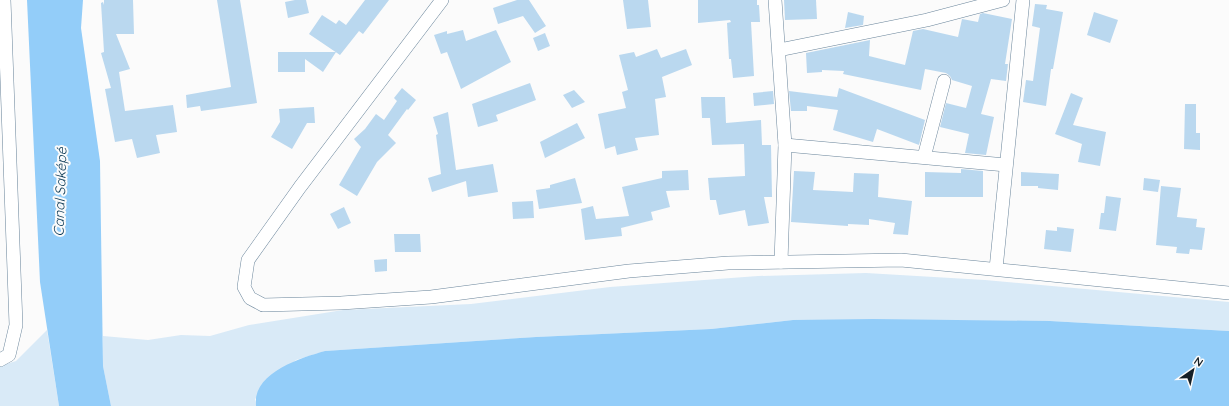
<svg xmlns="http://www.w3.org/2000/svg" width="1229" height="406" font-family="Quicksand,sans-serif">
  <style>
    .green { fill: #d9eaf7 }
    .water { fill: #93cdf9 }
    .building { fill: #bad8ef }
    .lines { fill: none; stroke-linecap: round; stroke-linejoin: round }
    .minor-casing { stroke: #6a859b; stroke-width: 14 }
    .minor { stroke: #fff; stroke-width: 13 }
    .labels { text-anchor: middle; stroke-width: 4; stroke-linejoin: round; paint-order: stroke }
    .water-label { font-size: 14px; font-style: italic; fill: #0c3a56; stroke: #fbfbfb }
  </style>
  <rect width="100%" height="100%" fill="#fbfbfb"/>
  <g class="green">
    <path d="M866,273L985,280L1229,302V331L1050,321L793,320L711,329L536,337L325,351L296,360L255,399L256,406H111L103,366V336L148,340L181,335L210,336L249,325L343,310L471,304L610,287L758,276Z"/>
    <path d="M47,330L59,406H0V366L16,361Z"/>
  </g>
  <g class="water">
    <path d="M27,0H83L81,28L100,161L103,366L111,406H59L40,282Z"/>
    <path d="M873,319L1050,321L1229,331V406H256C252,373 300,358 325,351L536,337L711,329L793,320Z"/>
  </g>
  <g class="building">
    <path d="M104,0H133L134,34H116L130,69L119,72L125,111L173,105L177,132L156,135L160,153L137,158L132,139L115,142L105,89L111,88L101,53L104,52L101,3L103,2L104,5Z"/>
    <path d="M217,0H240L257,103L201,111L200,106L187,108L186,95L231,87Z"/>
    <path d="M295,0H306L309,13L288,18L285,2Z"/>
    <path d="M365,0H389L363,34L359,31L340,55L309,34L322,15L336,24L339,20L346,25Z"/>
    <path d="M517,0H529L546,26L535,33L523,16L498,24L493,8Z"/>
    <path d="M623,0H648L651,27L627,29Z"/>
    <path d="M698,0H757V5H759L760,22H751L754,76L733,78L731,59H729L727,23L731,22L730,20L698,23Z"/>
    <path d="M784,0H816L817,19L785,20Z"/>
    <path d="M1035,4L1047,5L1046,9L1063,12L1053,69H1051L1046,106L1023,102L1026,80L1033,81L1040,28L1032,26Z"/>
    <path d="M848,12L864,16L863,25L845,28Z"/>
    <path d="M1094,12L1118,20L1110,43L1087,35Z"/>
    <path d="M983,13L1012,19L1005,64H1008L1006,81L991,79L981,114L994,117L986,155L965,153L969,134L940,127L946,103L966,108L972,86L952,80L950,76L946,73L925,69L921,90L843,74L844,71L822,70V72L807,73L806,53L870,40L869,56L905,65L913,31L923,29L958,37L962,19L978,22L980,14Z"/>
    <path d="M463,30L466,41L496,30L511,62L461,89L447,52L441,54L434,35L447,31V34Z"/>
    <path d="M545,33L550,46L538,51L533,38Z"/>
    <path d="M657,49L661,58L686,49L692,65L662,77L666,97L655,99L659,135L635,138L638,150L617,155L615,146L605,149L598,114L626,108L622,92L628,90L619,55L634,52L636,57Z"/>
    <path d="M278,52H336L323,72L305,59V72H278Z"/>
    <path d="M530,83L536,100L496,115L498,121L478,127L472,104Z"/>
    <path d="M402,88L416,100L408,110L407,109L388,135L396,143L377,162L357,196L339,185L361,147L354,139L365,129L376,114L384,120L397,101L394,98Z"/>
    <path d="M839,88L925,120L919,145L877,129L873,142L833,130L838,110L807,106V111H791L789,91L837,97Z"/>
    <path d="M574,90L585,102L572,108L563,95Z"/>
    <path d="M773,91L774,104L754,106L753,93Z"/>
    <path d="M1071,93L1083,98L1073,125L1106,132L1100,166L1078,162L1082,144L1055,134Z"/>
    <path d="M701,97H725L726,123L761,120L762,145H771L772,197H764L769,223L748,226L745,210L719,215L716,200H710L708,178L745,176L744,144L712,145L710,118H702Z"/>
    <path d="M1185,104H1196V133H1200V150L1184,149Z"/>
    <path d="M314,107L315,123H307L292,149L271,137L280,122L279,109Z"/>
    <path d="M448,112L456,170L493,164L498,192L468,197L466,181L432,192L428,178L441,174L436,135L438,134L433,117Z"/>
    <path d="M577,123L585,138L545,158L540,142Z"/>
    <path d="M961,169L983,171V197H925V172L961,173Z"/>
    <path d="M688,170L689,190L666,191L670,207L651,212L653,220L621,228L622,236L585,240L581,209L593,206L596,219L629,216L622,187L662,178V171Z"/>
    <path d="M794,171L815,172L813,190L853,192L854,173L879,174L878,197L912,201L908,235L893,234L895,223L869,219V225L848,224V226L791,222Z"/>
    <path d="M1021,172L1059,174L1058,190L1038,188V186H1021Z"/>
    <path d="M575,178L582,203L539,209L536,190L550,188V185Z"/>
    <path d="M1144,178L1160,180L1158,192L1143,190Z"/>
    <path d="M1161,186L1181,188L1177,217L1197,219L1196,227L1205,228L1202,250L1190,249L1189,254L1176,253L1177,247L1156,245Z"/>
    <path d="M1106,196L1121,198L1116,231L1099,229L1101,213H1104Z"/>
    <path d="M533,201L534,218L513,219L512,202Z"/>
    <path d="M344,207L351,223L338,229L330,214Z"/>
    <path d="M1057,227L1074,229L1071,252L1044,249L1046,230L1057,231Z"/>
    <path d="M394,234H420L421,252H395Z"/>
    <path d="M387,259V271L375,272L374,260Z"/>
  </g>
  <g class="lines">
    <g class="minor-casing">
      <g id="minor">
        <path d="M442,0L300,187L248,260L244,287L250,298L263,305L341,303L431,297L629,271L728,263L901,260L1229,293"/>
        <path d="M775,0L785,145L781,262"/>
        <path d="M779,50L927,20L1003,0"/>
        <path d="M785,145L1006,165"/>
        <path d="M924,157L944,81"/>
        <path d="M996,269L1023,0"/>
        <path d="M0,360L9,355L16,325L4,0"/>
      </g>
    </g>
    <use href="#minor" class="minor"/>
  </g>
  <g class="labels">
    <g class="water-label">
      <text transform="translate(60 192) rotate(-88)" y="5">Canal Saképé</text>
    </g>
  </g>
  <g transform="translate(1193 370) rotate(34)" stroke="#fbfbfb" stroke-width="3" paint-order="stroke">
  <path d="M0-3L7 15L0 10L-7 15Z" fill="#152028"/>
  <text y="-6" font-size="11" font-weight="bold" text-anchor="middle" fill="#152028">N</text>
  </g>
</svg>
